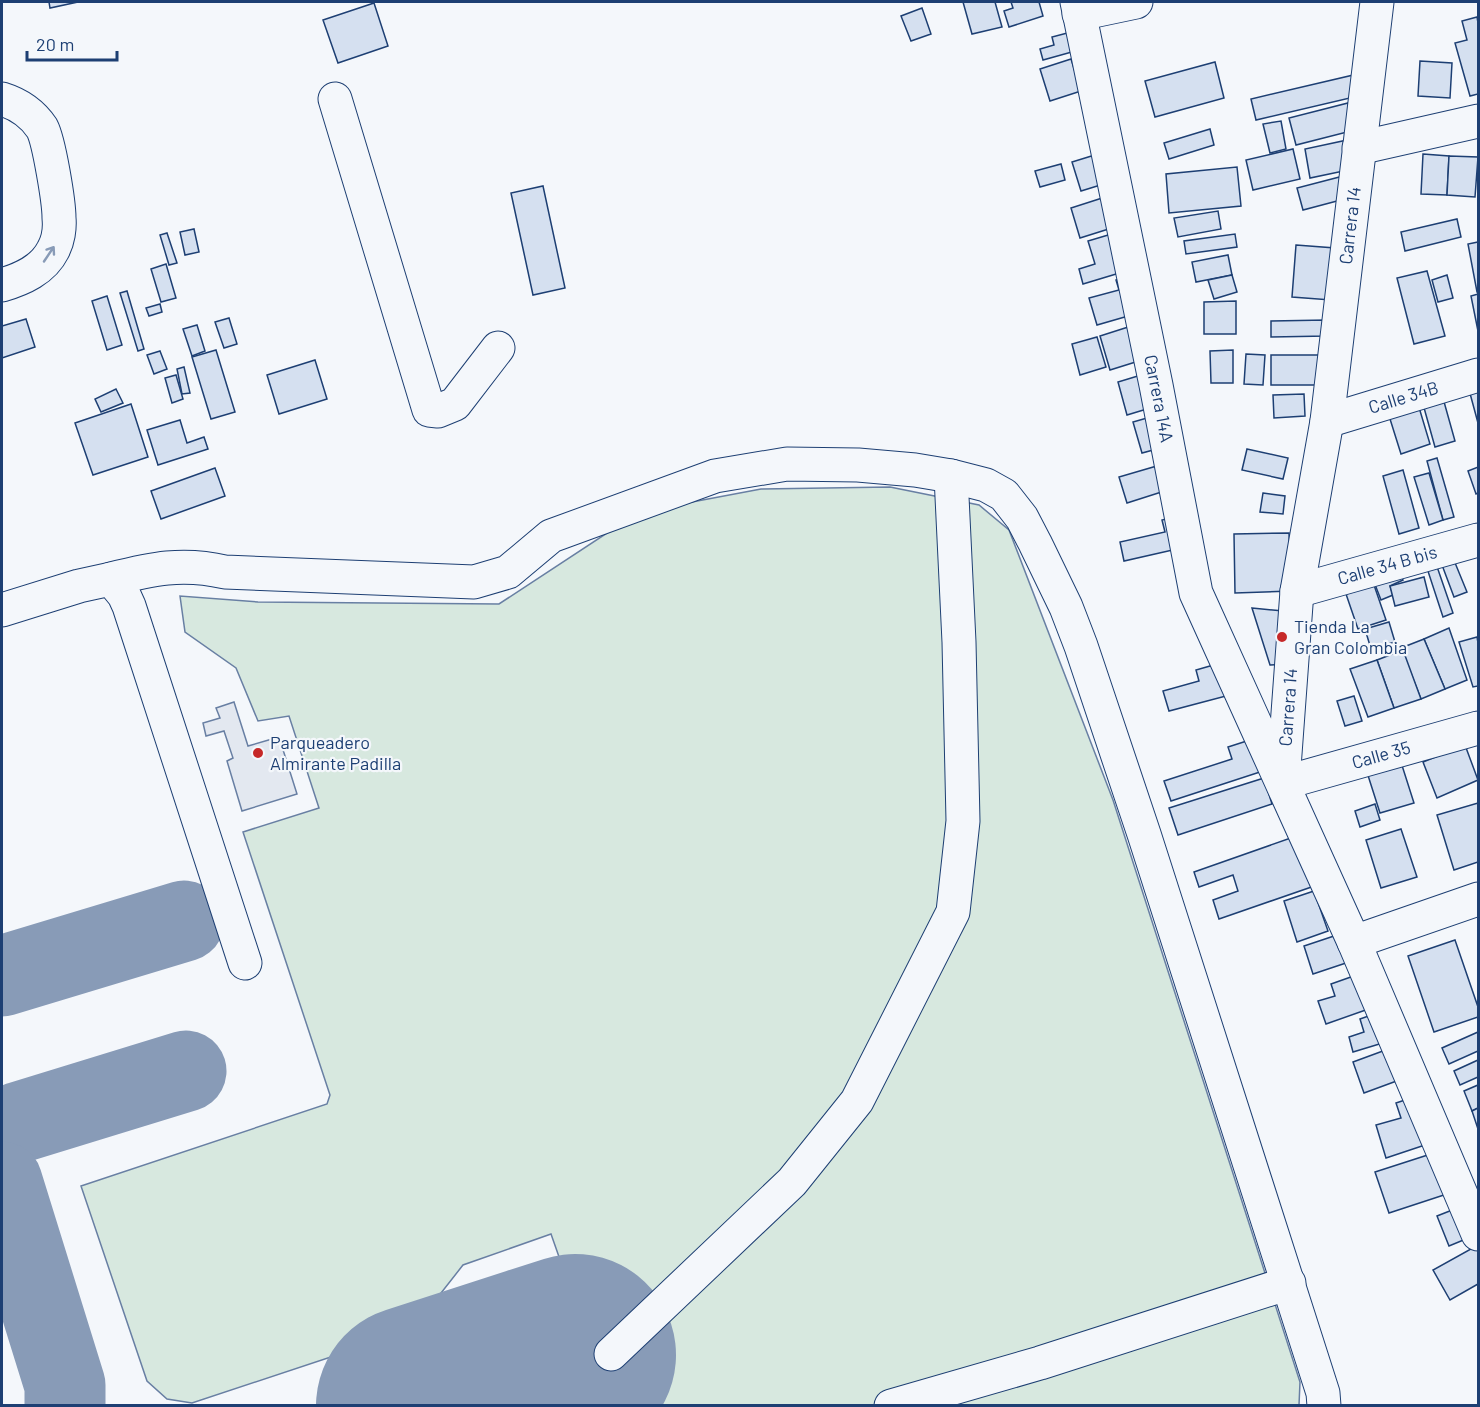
<svg xmlns="http://www.w3.org/2000/svg" width="1480" height="1407" font-family="Barlow,sans-serif">
  <style>
    .green { fill: #d7e8df; stroke: #687fa3; stroke-width: 1.5 }
    .parking { fill: #e3e8f0; stroke: #687fa3; stroke-width: 1.5 }
    .lines { fill: none; stroke-linecap: round; stroke-linejoin: round }
    .taxiway { stroke: #889bb7; stroke-width: 81 }
    .runway { stroke: #889bb7; stroke-width: 202 }
    .building { fill: #d5e0f0; stroke: #1d3f73; stroke-width: 1.5 }
    .minor-casing { stroke: #1d3f73; stroke-width: 35 }
    .minor { stroke: #f4f7fb; stroke-width: 33 }
    .oneway { stroke: #889bb7 }
    .poi-dot { fill: #c62828; stroke: #f4f7fb; stroke-width: 2 }
    .labels { text-anchor: middle; stroke-width: 4.5; stroke-linejoin: round; paint-order: stroke }
    .street-label { font-size: 18px; fill: #1d3f73; stroke: #f4f7fb }
    .poi-label { font-size: 18px; fill: #1d3f73; stroke: #f4f7fb; text-anchor: start }
  </style>
  <rect width="100%" height="100%" fill="#f4f7fb"/>
  <path class="green" d="M890,487L979,505L1009,530L1113,800L1300,1382L1299,1405H611L551,1234L463,1265L412,1330L192,1403L167,1399L147,1381L81,1186L327,1104L330,1095L243,832L319,808L289,716L258,721L236,668L185,632L180,596L258,602L499,604L639,512L761,489Z"/>
  <path class="parking" d="M234,702L248,746L279,737L297,794L242,811L227,761L233,758L224,731L206,736L203,723L220,718L216,708Z"/>
  <g class="lines">
    <g class="taxiway">
      <path d="M2,976L184,921"/>
      <path d="M2,1132L8,1127L20,1122L186,1071"/>
      <path d="M2,1182L65,1385V1406"/>
    </g>
    <path class="runway" d="M417,1406L575,1355"/>
  </g>
  <g class="building">
    <path d="M49,2H78L50,8Z"/>
    <path d="M963,2H995L1002,27L972,34Z"/>
    <path d="M1011,2H1039L1043,16L1009,27L1004,11L1013,8Z"/>
    <path d="M374,3L388,46L338,63L323,20Z"/>
    <path d="M922,8L931,34L911,41L901,16Z"/>
    <path d="M1477,17L1478,23V94L1470,96L1455,43L1467,40L1462,21Z"/>
    <path d="M1075,31L1079,50L1043,60L1040,49L1054,45L1052,37Z"/>
    <path d="M1071,59L1081,91L1050,101L1040,69Z"/>
    <path d="M1420,61L1452,63L1450,98L1418,96Z"/>
    <path d="M1215,62L1224,98L1155,117L1145,81Z"/>
    <path d="M1362,73L1367,94L1256,120L1251,99Z"/>
    <path d="M1348,103L1355,130L1296,145L1289,118Z"/>
    <path d="M1281,121L1286,149L1270,153L1263,124Z"/>
    <path d="M1210,129L1214,145L1169,159L1164,143Z"/>
    <path d="M1352,139L1358,168L1310,178L1305,149Z"/>
    <path d="M1293,149L1300,179L1253,190L1246,160Z"/>
    <path d="M1098,154L1107,183L1081,191L1072,162Z"/>
    <path d="M1423,154L1449,156L1447,195L1421,194Z"/>
    <path d="M1449,156L1478,157L1475,197L1447,195Z"/>
    <path d="M1061,164L1065,180L1040,187L1035,171Z"/>
    <path d="M1237,167L1241,206L1169,213L1166,174Z"/>
    <path d="M1351,174L1356,196L1303,210L1297,188Z"/>
    <path d="M543,186L565,288L533,295L511,193Z"/>
    <path d="M1124,191L1134,221L1080,238L1071,208Z"/>
    <path d="M1218,211L1221,229L1178,237L1174,218Z"/>
    <path d="M1457,219L1461,237L1405,251L1401,232Z"/>
    <path d="M1135,227L1146,265L1083,284L1079,269L1095,264L1088,241Z"/>
    <path d="M194,229L199,252L185,255L180,232Z"/>
    <path d="M167,233L177,263L169,265L160,235Z"/>
    <path d="M1235,234L1237,247L1186,254L1184,241Z"/>
    <path d="M1478,242V292H1477L1468,244Z"/>
    <path d="M1296,245L1335,248L1331,300L1292,297Z"/>
    <path d="M1228,255L1232,275L1196,282L1192,262Z"/>
    <path d="M166,264L176,298L161,302L151,269Z"/>
    <path d="M1427,271L1445,336L1414,344L1397,278Z"/>
    <path d="M1139,273L1149,310L1097,325L1089,298L1119,290L1116,280Z"/>
    <path d="M1232,275L1237,292L1214,299L1208,280Z"/>
    <path d="M1447,275L1453,298L1438,302L1432,280Z"/>
    <path d="M127,291L144,349L138,351L120,293Z"/>
    <path d="M1478,294V331L1471,296Z"/>
    <path d="M107,296L122,345L107,350L92,301Z"/>
    <path d="M1236,301V334H1204V302Z"/>
    <path d="M160,304L162,312L149,316L146,308Z"/>
    <path d="M229,318L237,344L224,348L215,322Z"/>
    <path d="M26,319L35,347L2,358V326Z"/>
    <path d="M1327,320V336L1271,337V321Z"/>
    <path d="M1147,321L1158,355L1110,370L1100,336Z"/>
    <path d="M197,325L205,351L192,356L183,329Z"/>
    <path d="M1097,337L1106,367L1080,375L1072,344Z"/>
    <path d="M216,350L235,412L211,419L192,357Z"/>
    <path d="M1233,350V383H1211L1210,351Z"/>
    <path d="M160,351L167,369L154,374L147,355Z"/>
    <path d="M1246,354L1265,355L1263,385L1244,384Z"/>
    <path d="M1271,355H1327L1326,385H1271Z"/>
    <path d="M315,360L327,399L279,414L267,375Z"/>
    <path d="M184,367L190,393L182,394L177,369Z"/>
    <path d="M1151,372L1160,405L1127,415L1118,382Z"/>
    <path d="M176,375L183,399L172,403L165,378Z"/>
    <path d="M1478,383V423L1468,386Z"/>
    <path d="M116,389L123,403L101,412L95,399Z"/>
    <path d="M1441,391L1455,441L1435,447L1421,397Z"/>
    <path d="M1304,394L1305,416L1274,418L1273,395Z"/>
    <path d="M1415,394L1430,444L1401,454L1385,403Z"/>
    <path d="M131,404L148,457L93,475L75,423Z"/>
    <path d="M1175,410L1183,442L1142,453L1133,422Z"/>
    <path d="M180,420L187,443L204,437L208,449L158,465L147,430Z"/>
    <path d="M1247,449L1288,458L1283,479L1242,470Z"/>
    <path d="M1437,458L1454,517L1443,520L1427,461Z"/>
    <path d="M1167,463L1174,488L1127,503L1119,477Z"/>
    <path d="M1478,467V493L1476,494L1468,471Z"/>
    <path d="M215,468L225,496L161,519L151,491Z"/>
    <path d="M1403,470L1419,528L1399,534L1383,476Z"/>
    <path d="M1429,473L1443,520L1429,525L1414,477Z"/>
    <path d="M1263,493L1285,496L1283,514L1260,512Z"/>
    <path d="M1179,516L1186,547L1124,561L1120,542L1165,532L1162,520Z"/>
    <path d="M1289,533L1291,591L1235,593L1234,534Z"/>
    <path d="M1451,553L1467,592L1454,597L1439,557Z"/>
    <path d="M1433,555L1453,613L1443,617L1424,559Z"/>
    <path d="M1395,559L1403,580L1390,586L1393,595L1381,600L1369,569Z"/>
    <path d="M1424,577L1429,597L1395,606L1390,586Z"/>
    <path d="M1374,585L1386,620L1358,629L1346,594Z"/>
    <path d="M1252,608L1294,612L1291,664L1270,665Z"/>
    <path d="M1389,622L1395,642L1371,649L1365,629Z"/>
    <path d="M1449,628L1467,680L1445,689L1424,639Z"/>
    <path d="M1477,637L1478,643V686L1473,687L1459,642Z"/>
    <path d="M1424,639L1445,689L1421,699L1401,648Z"/>
    <path d="M1403,650L1421,699L1394,708L1377,660Z"/>
    <path d="M1377,660L1394,708L1368,717L1350,669Z"/>
    <path d="M1217,664L1226,696L1169,711L1163,691L1199,681L1196,670Z"/>
    <path d="M1354,696L1362,721L1345,726L1337,701Z"/>
    <path d="M1253,739L1263,771L1171,801L1164,781L1232,759L1228,747Z"/>
    <path d="M1465,745L1478,780L1437,798L1423,762Z"/>
    <path d="M1399,756L1414,803L1380,813L1365,766Z"/>
    <path d="M1264,778L1272,804L1178,835L1169,808Z"/>
    <path d="M1478,803V862L1454,870L1437,815Z"/>
    <path d="M1375,804L1380,820L1360,827L1355,811Z"/>
    <path d="M1401,829L1417,877L1381,888L1366,840Z"/>
    <path d="M1305,833L1323,883L1219,919L1213,900L1238,891L1233,875L1199,887L1194,872Z"/>
    <path d="M1314,891L1328,931L1297,942L1284,901Z"/>
    <path d="M1340,934L1349,962L1313,974L1304,946Z"/>
    <path d="M1455,940L1478,1007V1017L1434,1032L1408,956Z"/>
    <path d="M1365,972L1377,1006L1326,1024L1318,1001L1335,996L1331,984Z"/>
    <path d="M1377,1013L1386,1042L1353,1052L1349,1037L1364,1032L1360,1019Z"/>
    <path d="M1478,1032V1051L1449,1064L1442,1048Z"/>
    <path d="M1391,1048L1402,1079L1364,1093L1353,1062Z"/>
    <path d="M1478,1060V1077L1460,1085L1454,1071Z"/>
    <path d="M1478,1085V1108L1472,1111L1464,1091Z"/>
    <path d="M1411,1098L1425,1145L1386,1158L1376,1125L1401,1118L1396,1103Z"/>
    <path d="M1478,1108V1129L1472,1111Z"/>
    <path d="M1437,1152L1450,1193L1389,1213L1375,1172Z"/>
    <path d="M1470,1203L1478,1234L1449,1246L1437,1216Z"/>
    <path d="M1478,1245V1284L1450,1300L1433,1270Z"/>
  </g>
  <g class="lines">
    <g class="minor-casing">
      <g id="minor">
        <path id="s1" d="M1077,2L1156,385L1196,593L1354,942L1478,1234"/>
        <path d="M1079,14L1136,2"/>
        <path d="M2,99C18,104 32,113 42,128C49,141 59,202 59,218C60,228 58,241 53,250C43,270 22,279 2,285"/>
        <path d="M335,99L429,410L438,411L455,404L498,348"/>
        <path d="M1359,148L1478,121"/>
        <path id="s2" d="M1327,421L1478,375"/>
        <path d="M111,579C152,569 182,562 225,572L474,582L508,572L551,536L715,476L787,464L858,465L915,470L951,476L986,485L1004,495L1022,518L1035,543L1066,607L1081,646L1144,834L1323,1393L1324,1406"/>
        <path id="s3" d="M1297,591L1478,540"/>
        <path d="M2,610L79,586L111,579L124,595L129,606L245,963"/>
        <path id="s4" d="M1283,781L1297,591L1327,421L1377,2"/>
        <path id="s5" d="M1283,783L1478,728"/>
        <path d="M1354,942L1478,899"/>
        <path d="M611,1354L792,1182L857,1101L953,912L963,821L959,642L951,476"/>
        <path d="M891,1406L1040,1363L1289,1283"/>
      </g>
    </g>
    <use href="#minor" class="minor"/>
  </g>
  <defs><path id="oneway-shaft" d="M-6 0H5M1.5-3L5.5 0L1.5 3" fill="none" stroke-width="1.6" stroke-linecap="round" stroke-linejoin="round" transform="scale(1.5)"/></defs>
  <use class="oneway" href="#oneway-shaft" transform="translate(49 254) rotate(-56)"/>
  <g class="poi-dot">
    <circle cx="1282" cy="637" r="6"/>
    <circle cx="258" cy="753" r="6"/>
  </g>
  <g class="labels">
    <g class="street-label">
      <text dy="6" stroke="none"><textPath href="#s4" startOffset="560">Carrera 14</textPath></text>
      <text dy="6" stroke="none"><textPath href="#s2" startOffset="80">Calle 34B</textPath></text>
      <text dy="6" stroke="none"><textPath href="#s1" startOffset="405">Carrera 14A</textPath></text>
      <text dy="6" stroke="none"><textPath href="#s3" startOffset="94">Calle 34 B bis</textPath></text>
      <text dy="6" stroke="none"><textPath href="#s4" startOffset="74">Carrera 14</textPath></text>
      <text dy="6" stroke="none"><textPath href="#s5" startOffset="102">Calle 35</textPath></text>
    </g>
    <g class="poi-label">
      <text x="1294" y="633">Tienda La<tspan x="1294" dy="21">Gran Colombia</tspan></text>
      <text x="270" y="749">Parqueadero<tspan x="270" dy="21">Almirante Padilla</tspan></text>
    </g>
  </g>
  <rect width="1480" height="1407" fill="none" stroke="#1d3f73" stroke-width="6"/>
  <path d="M27 51v9h90v-9" fill="none" stroke="#1d3f73" stroke-width="3"/>
  <text x="36" y="51" font-size="18" fill="#1d3f73" stroke="#f4f7fb" stroke-width="4.5" paint-order="stroke">20 m</text>
</svg>
